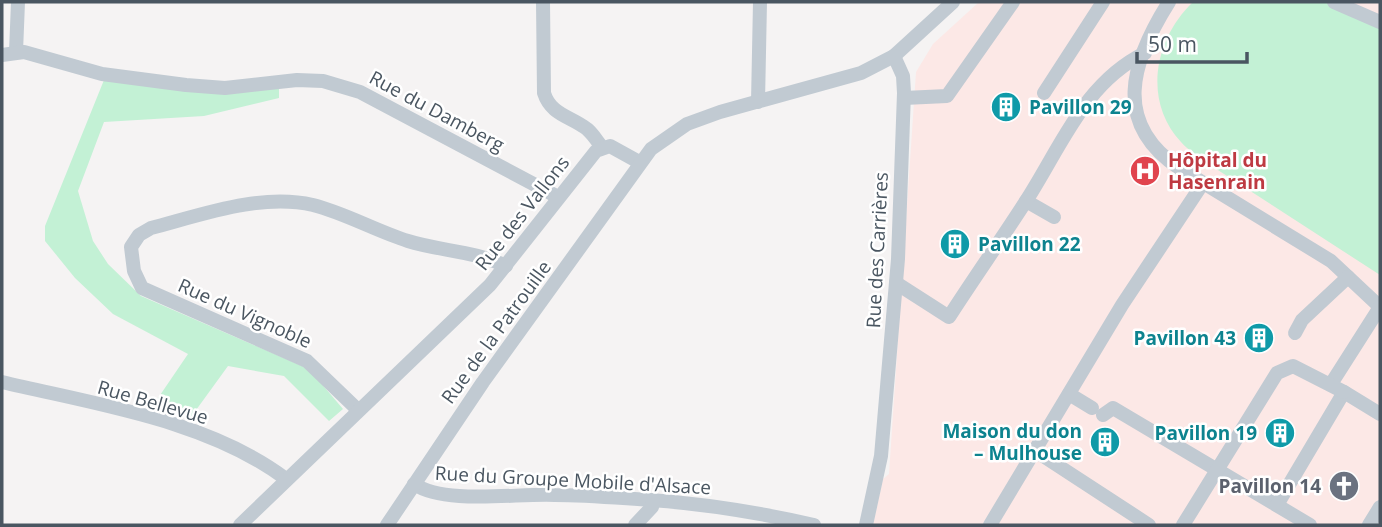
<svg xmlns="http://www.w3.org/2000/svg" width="1382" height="527" font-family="'Open Sans',sans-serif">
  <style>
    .medical { fill: #fce8e6 }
    .green { fill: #c3f1d5 }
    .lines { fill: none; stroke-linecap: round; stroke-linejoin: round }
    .minor { stroke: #c1cad2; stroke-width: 14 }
    .labels { text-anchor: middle; stroke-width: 5; stroke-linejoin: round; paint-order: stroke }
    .culture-label { font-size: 19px; font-weight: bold; fill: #0d838f; stroke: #fff; text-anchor: end }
    .street-label { font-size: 19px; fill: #4a5661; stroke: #fff }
    .health-label { font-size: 19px; font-weight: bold; fill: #be3a42; stroke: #fff; text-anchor: start }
    .worship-label { font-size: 19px; font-weight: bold; fill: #5b616d; stroke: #fff; text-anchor: end }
  </style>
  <rect width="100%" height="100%" fill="#f5f3f3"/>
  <path class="medical" d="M979,2H1380V525H873L883,479L889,474L916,72L933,44Z"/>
  <g class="green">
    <path d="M1193,2H1329L1380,26V275L1207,163C1198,156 1188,150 1181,142C1142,100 1155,38 1193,2Z"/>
    <path d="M104,80L279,87V98L204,116L104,122L78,191L93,241L108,264L141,296L309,369L343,409L329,421L284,376L228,366L191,417L154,404L188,354L113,314L75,278L45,241V226Z"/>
  </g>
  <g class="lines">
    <g class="minor">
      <path d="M543,2L544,93C551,115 570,116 587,129C593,134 597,141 602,147"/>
      <path d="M1169,2C1131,62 1112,123 1179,168L1331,261L1380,307"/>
      <path d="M1334,2L1380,22"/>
      <path d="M16,52L18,2"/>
      <path d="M2,55L24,52L102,74L186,85L225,88L297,80L323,81L360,92L558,197"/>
      <path d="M1044,93L1103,2"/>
      <path d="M904,98L947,96L1013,2"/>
      <path d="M758,102L760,2"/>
      <path d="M1026,201L1054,217"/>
      <path d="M896,283L949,317C974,278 1001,240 1026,201C1061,147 1084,83 1145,53"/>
      <path d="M1295,333L1302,320L1348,277"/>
      <path d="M2,382C94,404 208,420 286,479"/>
      <path d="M1331,384L1380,307"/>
      <path d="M1069,394L1092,408"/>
      <path d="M358,410L307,361L142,288L134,271L131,247L139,235L151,228C201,215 260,193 313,205C345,213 376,231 408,241C440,251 475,251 506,266"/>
      <path d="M1103,415L1113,408L1310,525"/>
      <path d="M1034,450L1149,525"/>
      <path d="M414,484C445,505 517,493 555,495C587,495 619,498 651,500C706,504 761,513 814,525"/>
      <path d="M1277,505L1344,392L1380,414"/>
      <path d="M240,525L490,285L596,151L610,146L639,162"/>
      <path d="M387,525L483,382L651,149L687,124L720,112L861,73L894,56L953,2"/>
      <path d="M635,525L652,507L653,500"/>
      <path d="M866,525L881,456L898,259L904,93L903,76L894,56"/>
      <path d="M990,525L1122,305L1203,183"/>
      <path d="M1183,525L1277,373L1293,366L1344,392"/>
      <path d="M1369,525L1380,507"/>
    </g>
  </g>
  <defs>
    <g id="building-disc" transform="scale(1.575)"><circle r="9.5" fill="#0f9aa8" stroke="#fff"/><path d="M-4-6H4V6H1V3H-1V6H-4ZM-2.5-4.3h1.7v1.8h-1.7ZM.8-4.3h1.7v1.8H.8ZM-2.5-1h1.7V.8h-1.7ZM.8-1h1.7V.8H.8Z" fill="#fff"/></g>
    <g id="hospital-disc" transform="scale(1.575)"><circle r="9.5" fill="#e0444e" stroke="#fff"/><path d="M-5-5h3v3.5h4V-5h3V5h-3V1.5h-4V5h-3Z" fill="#fff"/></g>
    <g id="church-disc" transform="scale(1.575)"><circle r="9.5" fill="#6b7280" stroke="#fff"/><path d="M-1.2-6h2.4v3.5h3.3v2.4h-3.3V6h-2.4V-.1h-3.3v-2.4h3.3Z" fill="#fff"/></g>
  </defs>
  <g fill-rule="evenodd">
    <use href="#building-disc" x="1006" y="107"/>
    <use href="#hospital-disc" x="1145" y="171"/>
    <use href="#building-disc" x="955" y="244"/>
    <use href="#building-disc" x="1259" y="338"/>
    <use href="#building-disc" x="1280" y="433"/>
    <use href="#building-disc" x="1105" y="442"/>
    <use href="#church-disc" x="1344" y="486"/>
  </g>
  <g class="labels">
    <g class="culture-label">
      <text x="1029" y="114" text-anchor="start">Pavillon 29</text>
      <text x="978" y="251" text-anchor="start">Pavillon 22</text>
      <text x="1236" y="345">Pavillon 43</text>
      <text x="1082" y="438">Maison du don<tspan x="1082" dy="22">– Mulhouse</tspan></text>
      <text x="1257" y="440">Pavillon 19</text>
    </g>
    <g class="street-label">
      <text transform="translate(437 111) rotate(28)" y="7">Rue du Damberg</text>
      <text transform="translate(522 213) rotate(-52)" y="7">Rue des Vallons</text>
      <text transform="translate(877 250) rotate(-87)" y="7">Rue des Carrières</text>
      <text transform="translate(245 313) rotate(24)" y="7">Rue du Vignoble</text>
      <text transform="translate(496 332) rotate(-54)" y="7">Rue de la Patrouille</text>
      <text transform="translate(153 402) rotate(16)" y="7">Rue Bellevue</text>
      <text transform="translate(573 480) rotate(3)" y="7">Rue du Groupe Mobile d'Alsace</text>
    </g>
    <g class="health-label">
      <text x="1168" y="167">Hôpital du<tspan x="1168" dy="22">Hasenrain</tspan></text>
    </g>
    <g class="worship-label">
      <text x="1321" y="493">Pavillon 14</text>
    </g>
  </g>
  <rect width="1382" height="527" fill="none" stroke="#4a5661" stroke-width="7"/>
  <path d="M1137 52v10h110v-10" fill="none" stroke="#4a5661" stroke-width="3.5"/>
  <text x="1148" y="52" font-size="21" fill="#4a5661" stroke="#ffffff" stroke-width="5" paint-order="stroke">50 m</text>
</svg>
